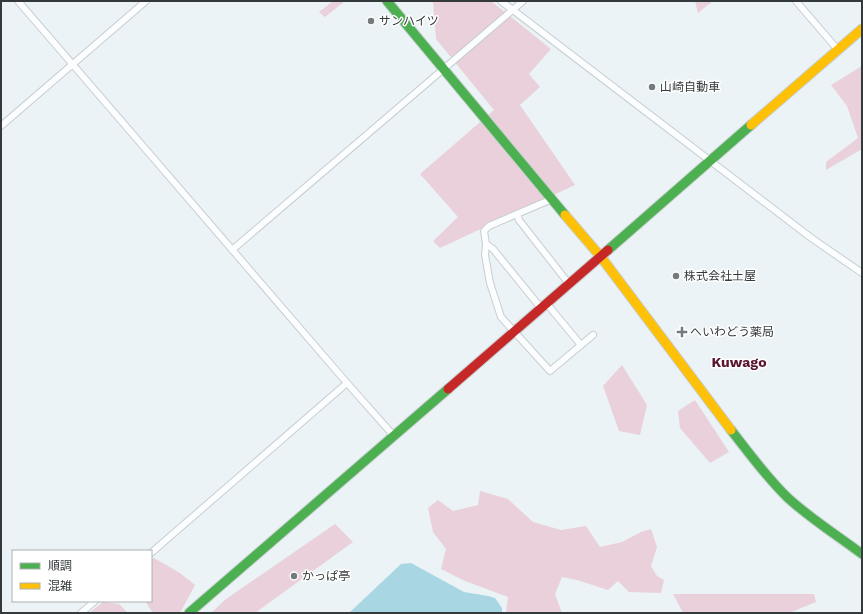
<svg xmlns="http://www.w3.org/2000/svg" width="863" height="614" font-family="'Work Sans','Noto Sans JP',sans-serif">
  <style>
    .green { fill: #ead0da }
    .water { fill: #a8d6e2 }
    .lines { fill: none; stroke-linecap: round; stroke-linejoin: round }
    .street-casing { stroke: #c7ced0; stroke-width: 8 }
    .fast-casing { stroke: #c7ced0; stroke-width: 11 }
    .slow-casing { stroke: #c7ced0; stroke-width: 11 }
    .jam-casing { stroke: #c7ced0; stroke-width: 11 }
    .street { stroke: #fcfdfe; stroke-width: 6 }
    .fast { stroke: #4caf50; stroke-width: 9 }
    .slow { stroke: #ffc107; stroke-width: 9 }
    .jam { stroke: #c62828; stroke-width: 9 }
    .poi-dot { fill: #747b7c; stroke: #fff; stroke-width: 1.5 }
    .labels { text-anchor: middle; stroke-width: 3; stroke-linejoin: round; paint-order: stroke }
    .poi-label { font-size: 12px; fill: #343a3b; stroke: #fff; text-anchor: start }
    .quarter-label { font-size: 14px; font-weight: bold; fill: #591630; stroke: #fff }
  </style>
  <rect width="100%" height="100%" fill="#ebf3f6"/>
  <g class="green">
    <path d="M333,1H345L325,17L319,12Z"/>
    <path d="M433,1H491L551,49L529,74L540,87L520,105L575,185L440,248L433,241L458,217L420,174L494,110L436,39Z"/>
    <path d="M695,1H713L698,13Z"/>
    <path d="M862,66V149L826,170V162L858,138L847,106L831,85Z"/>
    <path d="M622,365L647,405L640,435L619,431L603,386Z"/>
    <path d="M695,400L729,452L710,463L680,428L678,411Z"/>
    <path d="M480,491L508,499L533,522L561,530L586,526L600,547L622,542L641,532L651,529L657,547L651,566L657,576L664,580L661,593L629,592L618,581L608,590L577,580L562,577L555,594L562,613H506L508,597L465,581L441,569L446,549L433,532L428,508L438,500L453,511L478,505Z"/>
    <path d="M335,524L353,542L255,613H211L226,599Z"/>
    <path d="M154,558L180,573L195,585L180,613H153L145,601H151V560Z"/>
    <path d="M673,594H814L816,602L789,613H683Z"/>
    <path d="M103,602L119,604L128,613H89Z"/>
  </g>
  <path class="water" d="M411,563L464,592L488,596L495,598L502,608V613H349L401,564Z"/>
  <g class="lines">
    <g class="street-casing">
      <g id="street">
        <path d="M18,1L347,383L394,436"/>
        <path d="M501,1L810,237L862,273"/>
        <path d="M796,1L838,50"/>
        <path d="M1,126L146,1"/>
        <path d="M552,199L489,226L484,231L486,244L485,255L490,283L501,317L550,371L593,335"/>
        <path d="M517,214L519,220L569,284"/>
        <path d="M486,244L493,249L541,308"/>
        <path d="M232,250L523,1"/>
        <path d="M547,304L581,345"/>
        <path d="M151,553L347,383"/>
        <path d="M81,613L95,601"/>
      </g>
    </g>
    <g class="fast-casing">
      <g id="fast">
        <path d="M387,1L565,215"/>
        <path d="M608,250L751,125"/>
        <path d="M731,430C749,453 767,478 788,498C811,519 838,536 862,554"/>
        <path d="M189,613L448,389"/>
      </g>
    </g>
    <g class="slow-casing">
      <g id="slow">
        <path d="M751,125L862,29"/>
        <path d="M565,215L601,257L731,430"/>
      </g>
    </g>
    <g class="jam-casing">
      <path id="jam" d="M448,389L608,250"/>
    </g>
    <use href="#street" class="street"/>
    <use href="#fast" class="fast"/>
    <use href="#slow" class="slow"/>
    <use href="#jam" class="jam"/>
  </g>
  <g class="poi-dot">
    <circle cx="371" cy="21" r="4"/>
    <circle cx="652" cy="87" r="4"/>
    <circle cx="676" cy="276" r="4"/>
    <path d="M680 326h4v4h4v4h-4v4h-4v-4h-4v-4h4z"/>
    <circle cx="294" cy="576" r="4"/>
  </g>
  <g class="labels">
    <g class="poi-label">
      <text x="379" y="25">サンハイツ</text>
      <text x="660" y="91">山崎自動車</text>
      <text x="684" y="280">株式会社土屋</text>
      <text x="690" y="336">へいわどう薬局</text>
      <text x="302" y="580">かっぱ亭</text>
    </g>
    <g class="quarter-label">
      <text x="739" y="367">Kuwago</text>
    </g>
  </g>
  <rect width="863" height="614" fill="none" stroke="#343a3b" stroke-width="4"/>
  <rect x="12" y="550" width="140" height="52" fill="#ffffff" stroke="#aeb0b1"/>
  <rect x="20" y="563" width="20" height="6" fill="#4caf50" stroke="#aeb0b1"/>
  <text x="48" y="570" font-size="12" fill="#343a3b">順調</text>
  <rect x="20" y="583" width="20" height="6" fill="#ffc107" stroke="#aeb0b1"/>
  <text x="48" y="590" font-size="12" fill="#343a3b">混雑</text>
</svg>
